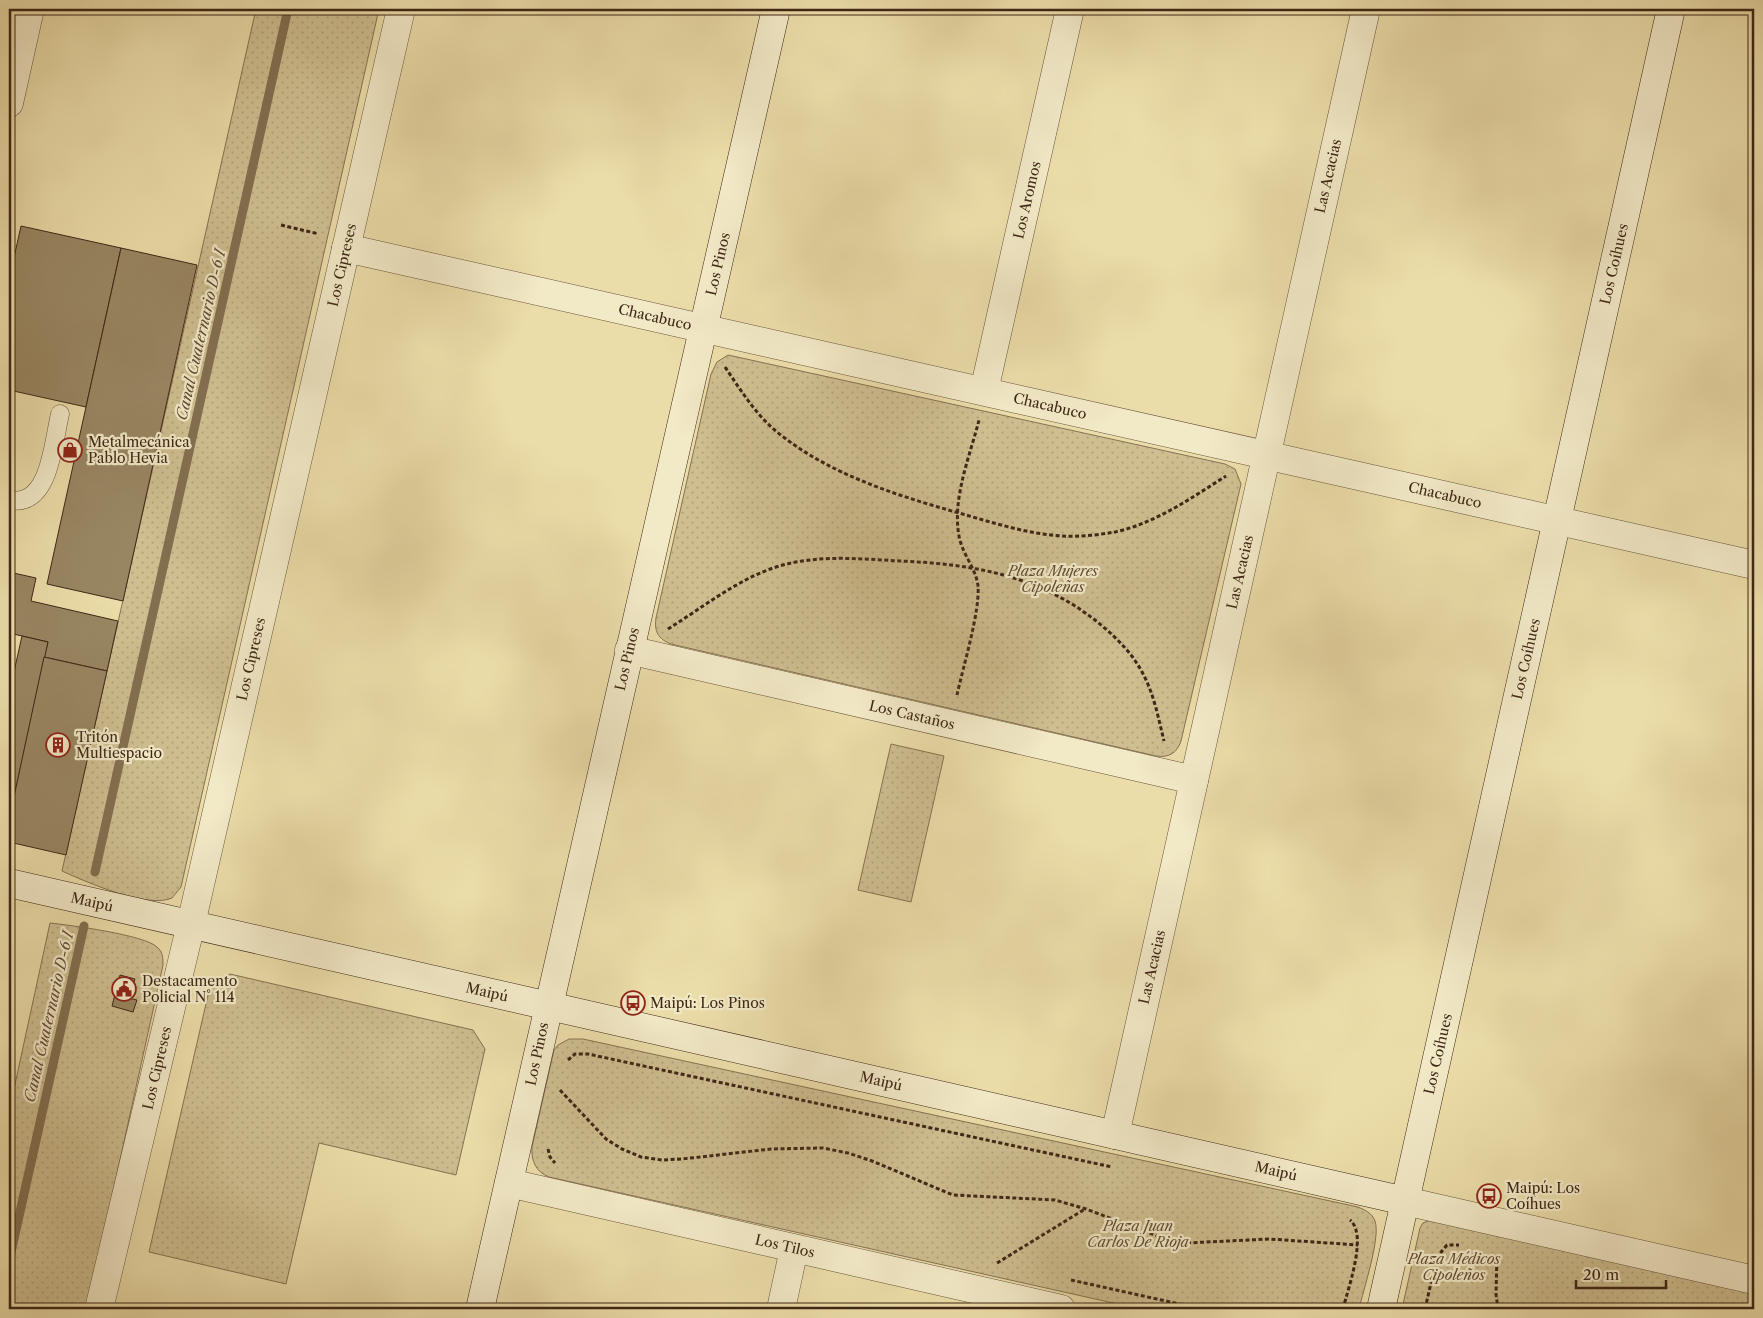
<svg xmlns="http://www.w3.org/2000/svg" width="1763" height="1318" font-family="'Libre Caslon Text',serif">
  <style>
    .green { fill: url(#green-dots); stroke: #867253 }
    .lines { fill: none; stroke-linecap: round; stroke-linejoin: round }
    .stream { stroke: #826f50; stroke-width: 9 }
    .building { fill: #988662; stroke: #3e2716 }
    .lane-casing { stroke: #69543b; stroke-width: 19 }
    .street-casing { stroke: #69543b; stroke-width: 29 }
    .secondary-casing { stroke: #3e2716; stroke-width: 29 }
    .path { stroke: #3e2716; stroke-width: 3; stroke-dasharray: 4 2.5; stroke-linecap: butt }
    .lane { stroke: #f2e9c7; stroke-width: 18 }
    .street { stroke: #f2e9c7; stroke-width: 28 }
    .secondary { stroke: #f2e9c7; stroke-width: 28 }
    .labels { text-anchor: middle; stroke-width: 4.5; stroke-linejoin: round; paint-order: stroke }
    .street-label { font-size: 14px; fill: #3e2716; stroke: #f2e9c7 }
    .poi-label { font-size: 14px; fill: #3e2716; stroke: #f2e9c7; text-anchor: start }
    .park-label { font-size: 14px; font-style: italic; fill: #624d34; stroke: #f2e9c7 }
    .water-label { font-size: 15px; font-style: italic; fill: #604b33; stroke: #f2e9c7 }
  </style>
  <defs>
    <pattern id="green-dots" width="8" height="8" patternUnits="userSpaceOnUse" patternTransform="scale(1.25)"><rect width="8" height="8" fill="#cebe90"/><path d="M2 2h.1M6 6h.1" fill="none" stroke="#b2a37b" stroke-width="1.8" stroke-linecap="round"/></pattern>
  </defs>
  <rect width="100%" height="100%" fill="#ebdda9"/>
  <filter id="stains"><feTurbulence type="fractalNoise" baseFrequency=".004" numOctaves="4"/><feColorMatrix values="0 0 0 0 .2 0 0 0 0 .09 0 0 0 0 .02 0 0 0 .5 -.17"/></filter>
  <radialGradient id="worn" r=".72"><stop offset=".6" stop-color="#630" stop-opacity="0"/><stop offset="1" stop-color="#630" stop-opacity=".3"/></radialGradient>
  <g class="green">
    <path d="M256,9H379L181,887L172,898C148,909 86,882 62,871Z"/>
    <path d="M728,355L1225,464L1235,469L1241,484L1181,741C1177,753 1169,758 1156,756L671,644C658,639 654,631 656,618L711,374L717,362Z"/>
    <path d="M891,744L944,756L911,902L858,890Z"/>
    <path d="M50,923C69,925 145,935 157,947C163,952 163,958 163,965L87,1309H9V1112Z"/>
    <path d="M230,974L473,1030L485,1049L456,1175L319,1143L286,1284L149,1252L211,982Z"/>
    <path d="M569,1039H583L1358,1207C1365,1210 1372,1213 1375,1221C1381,1237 1363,1291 1359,1309H1140L549,1177C536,1172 531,1161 532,1147L554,1050L558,1045Z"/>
    <path d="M1433,1219L1754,1292V1309H1402L1420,1228L1423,1223Z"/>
  </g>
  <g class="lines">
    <g class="stream">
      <path d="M95,872L288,9"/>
      <path d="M9,1261L84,926"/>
    </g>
  </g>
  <g class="building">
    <path d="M21,226L121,248L86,407L9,390V280Z"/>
    <path d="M121,248L197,265L123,601L47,584Z"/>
    <path d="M9,572L36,578L31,601L118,621L107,671L44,657L48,642L9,633Z"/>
    <path d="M22,636L48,642L9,820V694Z"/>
    <path d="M44,657L107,671L66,855L9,842V820Z"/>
    <path d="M120,975L135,979L129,998L137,1000L133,1012L112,1006Z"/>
  </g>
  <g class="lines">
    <g class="lane-casing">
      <path id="lane" d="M9,500C50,508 53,443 60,414"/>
    </g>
    <g class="street-casing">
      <g id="street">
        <path d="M9,103L30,9"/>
        <path d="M346,248L1754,565"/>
        <path d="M984,391L1070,9"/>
        <path d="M629,650L1194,780"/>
        <path d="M1115,1135L1366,9"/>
        <path d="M509,1183L1061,1309"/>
        <path d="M1405,1201L1754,1280"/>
        <path d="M99,1309L191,924L401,9"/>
        <path d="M781,1309L794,1249"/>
      </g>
    </g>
    <g class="secondary-casing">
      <g id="secondary">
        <path d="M9,883L1405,1201"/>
        <path d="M480,1309L776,9"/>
        <path d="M1381,1309L1671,9"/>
      </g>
    </g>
    <g class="path">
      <path d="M281,225L319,234"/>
      <path d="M725,367C742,392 757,417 782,436C835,477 902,497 966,515C997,524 1029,534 1062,536C1079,537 1098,535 1115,532C1156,523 1191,498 1226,476"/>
      <path d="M668,629C705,606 744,574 787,564C824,555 862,559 900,561C971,564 1037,575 1095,620C1116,637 1135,655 1146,680C1155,699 1159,721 1164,741"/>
      <path d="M957,695C963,667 980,612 978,586C976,568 962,554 959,536C952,498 970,456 979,420"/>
      <path d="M568,1060L575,1054H588L1112,1167"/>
      <path d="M560,1090L606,1139L622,1149L641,1157L662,1160L682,1159L771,1149L823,1148L848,1153L872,1161L953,1195L1055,1200L1086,1209L1168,1240L1186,1243L1269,1239L1358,1245"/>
      <path d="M548,1149L550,1157L555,1163"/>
      <path d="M1497,1254L1496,1294L1498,1309"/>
      <path d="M997,1263L1085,1209"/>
      <path d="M1071,1280L1202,1309"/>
      <path d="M1343,1309C1348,1288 1368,1235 1350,1220"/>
      <path d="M1425,1309L1437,1257L1447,1245H1459"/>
    </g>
    <use href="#lane" class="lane"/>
    <use href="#street" class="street"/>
    <use href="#secondary" class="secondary"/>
  </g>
  <defs>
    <g id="shop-ring" transform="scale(1.25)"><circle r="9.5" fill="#f2e9c7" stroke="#8f2418" stroke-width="1.5"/><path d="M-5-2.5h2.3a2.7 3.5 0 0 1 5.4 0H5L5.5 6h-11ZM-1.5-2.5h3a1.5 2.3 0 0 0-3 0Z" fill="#8f2418"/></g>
    <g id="building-ring" transform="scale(1.25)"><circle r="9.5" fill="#f2e9c7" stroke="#8f2418" stroke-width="1.5"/><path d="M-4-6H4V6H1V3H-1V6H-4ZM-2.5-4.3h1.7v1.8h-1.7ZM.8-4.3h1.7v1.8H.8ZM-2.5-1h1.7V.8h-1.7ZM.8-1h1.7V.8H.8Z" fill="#8f2418"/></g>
    <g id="civic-ring" transform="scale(1.25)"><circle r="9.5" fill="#f2e9c7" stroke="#8f2418" stroke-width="1.5"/><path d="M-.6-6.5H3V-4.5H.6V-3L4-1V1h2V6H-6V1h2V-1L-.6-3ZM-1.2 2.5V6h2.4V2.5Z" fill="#8f2418"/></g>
    <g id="bus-ring" transform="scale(1.25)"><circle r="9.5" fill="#f2e9c7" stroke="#8f2418" stroke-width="1.5"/><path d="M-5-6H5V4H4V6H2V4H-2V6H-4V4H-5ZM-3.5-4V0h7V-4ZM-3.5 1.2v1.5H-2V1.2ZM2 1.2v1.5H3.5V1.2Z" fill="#8f2418"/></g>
  </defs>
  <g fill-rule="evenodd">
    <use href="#shop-ring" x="70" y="450"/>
    <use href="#building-ring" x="58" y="745"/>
    <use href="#civic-ring" x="124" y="989"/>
    <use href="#bus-ring" x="633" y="1003"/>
    <use href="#bus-ring" x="1489" y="1196"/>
  </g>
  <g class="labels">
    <g class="street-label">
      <text transform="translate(1328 176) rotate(-77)" y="5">Las Acacias</text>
      <text transform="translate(1027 200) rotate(-77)" y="5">Los Aromos</text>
      <text transform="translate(718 264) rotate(-77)" y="5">Los Pinos</text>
      <text transform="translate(1614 264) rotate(-77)" y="5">Los Coíhues</text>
      <text transform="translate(342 265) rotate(-77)" y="5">Los Cipreses</text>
      <text transform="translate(655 317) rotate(13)" y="5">Chacabuco</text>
      <text transform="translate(1050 406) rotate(13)" y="5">Chacabuco</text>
      <text transform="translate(1445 495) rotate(13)" y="5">Chacabuco</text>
      <text transform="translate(1240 572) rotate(-77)" y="5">Las Acacias</text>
      <text transform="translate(251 659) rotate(-77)" y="5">Los Cipreses</text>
      <text transform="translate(627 659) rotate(-77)" y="5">Los Pinos</text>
      <text transform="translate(1526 659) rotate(-77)" y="5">Los Coíhues</text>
      <text transform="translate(912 715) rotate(13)" y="5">Los Castaños</text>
      <text transform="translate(92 902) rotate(13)" y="5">Maipú</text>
      <text transform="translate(1152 967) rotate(-77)" y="5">Las Acacias</text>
      <text transform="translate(487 992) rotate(13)" y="5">Maipú</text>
      <text transform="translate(537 1054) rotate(-78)" y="5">Los Pinos</text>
      <text transform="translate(1438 1054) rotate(-77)" y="5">Los Coíhues</text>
      <text transform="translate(157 1068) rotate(-77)" y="5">Los Cipreses</text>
      <text transform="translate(881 1081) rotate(13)" y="5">Maipú</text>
      <text transform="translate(1276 1171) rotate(13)" y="5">Maipú</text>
      <text transform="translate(785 1246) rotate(13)" y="5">Los Tilos</text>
    </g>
    <g class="poi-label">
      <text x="88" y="447">Metalmecánica<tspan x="88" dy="16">Pablo Hevia</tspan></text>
      <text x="76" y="742">Tritón<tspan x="76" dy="16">Multiespacio</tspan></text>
      <text x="142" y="986">Destacamento<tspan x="142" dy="16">Policial N° 114</tspan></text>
      <text x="650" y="1008">Maipú: Los Pinos</text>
      <text x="1506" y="1193">Maipú: Los<tspan x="1506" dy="16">Coíhues</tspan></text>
    </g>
    <g class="park-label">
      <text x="1053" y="576">Plaza Mujeres<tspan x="1053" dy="16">Cipoleñas</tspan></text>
      <text x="1138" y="1231">Plaza Juan<tspan x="1138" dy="16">Carlos De Rioja</tspan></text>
      <text x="1454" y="1264">Plaza Médicos<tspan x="1454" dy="16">Cipoleños</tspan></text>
    </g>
    <g class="water-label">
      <text transform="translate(201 335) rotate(-77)" y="5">Canal Cuaternario D-6 I</text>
      <text transform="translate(49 1017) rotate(-77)" y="5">Canal Cuaternario D-6 I</text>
    </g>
  </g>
  <rect width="1763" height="1318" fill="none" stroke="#ebdda9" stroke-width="30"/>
  <rect x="10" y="10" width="1743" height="1298" fill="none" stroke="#3e2716" stroke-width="2.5"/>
  <rect x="15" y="15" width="1733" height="1288" fill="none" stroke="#3e2716"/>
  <path d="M1576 1280v8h90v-8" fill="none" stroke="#3e2716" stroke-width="2.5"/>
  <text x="1583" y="1280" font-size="15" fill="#3e2716" stroke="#f2e9c7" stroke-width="4" paint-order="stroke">20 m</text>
  <rect width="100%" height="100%" filter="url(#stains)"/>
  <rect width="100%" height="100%" fill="url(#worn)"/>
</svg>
